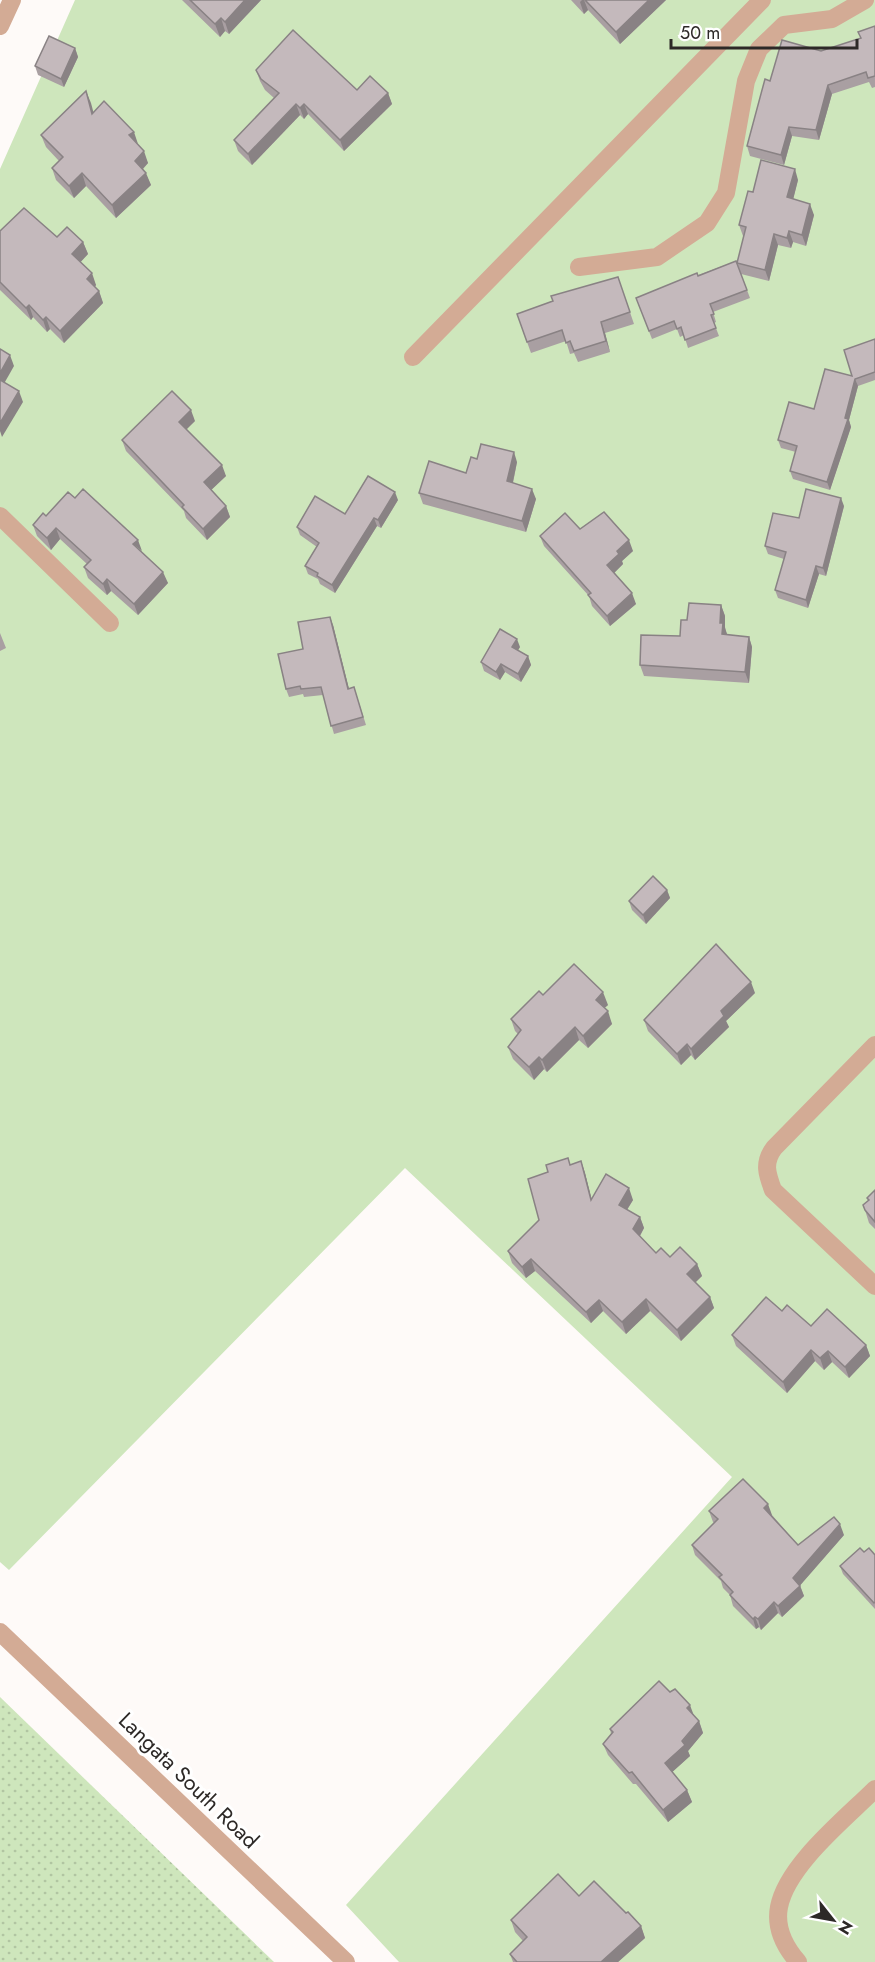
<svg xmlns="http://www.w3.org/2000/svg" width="875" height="1962" font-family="Jost,sans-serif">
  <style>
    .grass { fill: url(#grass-dots) }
    .garden { fill: #cee6bc }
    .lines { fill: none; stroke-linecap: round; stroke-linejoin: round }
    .minor { stroke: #d3ab95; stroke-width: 18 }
    .wall { fill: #a99fa2 }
    .shaded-wall { fill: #898284 }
    .building { fill: #c4b9bc; stroke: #898284; stroke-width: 1.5 }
    .labels { text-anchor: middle; stroke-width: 6; stroke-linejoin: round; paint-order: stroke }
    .street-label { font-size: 22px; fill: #2d2927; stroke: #fff }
  </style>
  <defs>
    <pattern id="grass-dots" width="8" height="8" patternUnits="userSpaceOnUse" patternTransform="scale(1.5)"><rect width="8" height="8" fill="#cee6bc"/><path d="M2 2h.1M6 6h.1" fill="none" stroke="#b1c5a2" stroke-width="1.8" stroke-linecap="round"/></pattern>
  </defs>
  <rect width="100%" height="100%" fill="#fefaf8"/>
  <path class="grass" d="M0,1697L274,1962H0Z"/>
  <path class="garden" d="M75,0H875V1962H399L346,1905L732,1477L405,1168L9,1570L0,1562V169Z"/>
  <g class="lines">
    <g class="minor">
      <path d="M0,26L12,0"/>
      <path d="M579,267L657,257L707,223L726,193L746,81L759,49L784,25L832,19L865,0"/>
      <path d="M413,357L762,0"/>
      <path d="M0,516L110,623"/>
      <path d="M875,1045L774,1148C763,1163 767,1174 773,1190L875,1286"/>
      <path d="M0,1632L346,1962"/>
      <path d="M798,1962C785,1947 775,1928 779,1907C787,1865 846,1818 875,1789"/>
    </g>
  </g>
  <g class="wall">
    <path d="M182,0H261L229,34L225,31L220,37Z"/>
    <path d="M571,0H666L620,44L588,10L584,14Z"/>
    <path d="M875,26V87L872,88L869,82L832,94L819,140L792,136L784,165L750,156L747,146L770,81L821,51L861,38Z"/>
    <path d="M75,48L78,57L64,87L38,75L35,66Z"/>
    <path d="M256,70L357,90L388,93L392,104L344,151L308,114L304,119L300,115L252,165L238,151L234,140L274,98L265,90L260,81Z"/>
    <path d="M86,91L93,113L138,145L148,163L143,169L151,185L116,218L86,186L74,198L56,180L52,168L59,161L46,147L41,135Z"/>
    <path d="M798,180L793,199L814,215L806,246L793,242L791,248L778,245L769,281L741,274L737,263L744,236H743L739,225L753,192Z"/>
    <path d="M0,231L57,237L83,242L88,254L80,262L96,285L95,287L99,291L103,303L64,343L50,329L47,332L33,317L31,320L0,290Z"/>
    <path d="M736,261L750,298L713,312L716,322L714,323L719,336L688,348L684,335L680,337L677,329L652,339L636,298Z"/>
    <path d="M618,277L634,324L605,333L610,352L578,362L574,353L570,354L566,341L531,353L517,314Z"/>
    <path d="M875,339V380L858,386L849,420L851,427L830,490L793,479L790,471L796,452L781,448L778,440L814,409L852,376Z"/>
    <path d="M195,421L186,429L226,476L211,490L226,506L230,517L207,540L186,518L184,511L126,451L122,440Z"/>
    <path d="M477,459L517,462L513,483L536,499L526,532L423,504L419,493L466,473Z"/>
    <path d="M75,498L141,551L168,583L138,615L111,591L107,595L88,578L84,567L87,564L60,539L51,550L37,536L33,525Z"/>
    <path d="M398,500L381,528L377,526L335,593L320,584L318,579L308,574L305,566L317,547L300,535L297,527Z"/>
    <path d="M844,506L826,576L819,574L808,608L778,598L775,590L784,559L768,554L765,546L799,518Z"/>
    <path d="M580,529L633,551L622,561L623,564L614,573L636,604L610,626L592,606L589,596L544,546L540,536Z"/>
    <path d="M721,605L725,616V627L727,635L749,637L752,647L749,683L644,676L640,665L680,636L687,620Z"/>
    <path d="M333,625L349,689L354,687L366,725L334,734L323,695L304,697L303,694L289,697L286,689L303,649Z"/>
    <path d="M0,633L6,648L0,651Z"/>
    <path d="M520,647L518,650L528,656L531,665L521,682L505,672L500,680L484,671L481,662Z"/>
    <path d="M667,890L670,898L646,924L632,910L629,901Z"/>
    <path d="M755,993L726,1021L729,1027L695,1060L691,1055L681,1065L648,1031L644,1020Z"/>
    <path d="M543,995L608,1005L604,1008L612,1024L588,1048L579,1040L547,1072L544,1069L534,1080L513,1059L508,1047L518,1034L515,1031L511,1019Z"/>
    <path d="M581,1161L585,1173L591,1199L633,1200L627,1210L640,1217L644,1228L640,1236L656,1253L697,1264L702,1276L695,1282L710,1297L714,1308L681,1341L650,1311L626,1334L603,1311L591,1323L535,1271L526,1278L512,1263L508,1251L539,1220L548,1172Z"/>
    <path d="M875,1190V1229L869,1223L865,1210L868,1201L867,1198Z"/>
    <path d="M782,1311L811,1326L866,1345L870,1356L849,1378L832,1362L824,1370L815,1361L787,1393L736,1346L732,1335Z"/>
    <path d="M709,1511L772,1515L798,1545L844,1535L800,1585L804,1596L782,1617L778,1613L761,1630L759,1627L756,1629L733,1606L730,1595L723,1588L721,1581L695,1555L692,1545L714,1523L713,1522Z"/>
    <path d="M864,1552L875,1555V1609L843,1574L840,1566Z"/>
    <path d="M670,1692L699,1721L703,1733L688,1751L690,1756L672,1772L687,1790L692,1802L668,1822L636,1784H633L608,1755L603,1744L611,1734L610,1729Z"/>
    <path d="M579,1896L626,1913L641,1926L645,1938L618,1962H513L510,1954L523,1941L515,1932L511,1920Z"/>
  </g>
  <g class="shaded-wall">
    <path d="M245,0H261L229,34L225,22Z"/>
    <path d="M582,0H584L588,10L584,14L580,2Z"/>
    <path d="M649,0H666L620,44L616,32Z"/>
    <path d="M221,18L225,31L220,37L215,24Z"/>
    <path d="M75,48L78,57L64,87L61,79Z"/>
    <path d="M828,85L832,94L819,140L816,130Z"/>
    <path d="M86,91L91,103L97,126L92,114Z"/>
    <path d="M388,93L392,104L344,151L340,140Z"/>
    <path d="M296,104L300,115L252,165L248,154Z"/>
    <path d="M304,104L308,114L304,119L300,108Z"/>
    <path d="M789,127L792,136L784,165L781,155Z"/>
    <path d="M134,132L138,144L129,135Z"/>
    <path d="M144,151L148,163L139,173L135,161Z"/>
    <path d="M795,169L798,180L791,208L787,197Z"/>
    <path d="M82,173L86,186L74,198L69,186Z"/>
    <path d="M146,173L151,185L116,218L112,205Z"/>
    <path d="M810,204L814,215L806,246L802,235Z"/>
    <path d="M789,231L793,242L791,248L787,238Z"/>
    <path d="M774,234L778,245L769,281L765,270Z"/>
    <path d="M83,242L88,254L77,266L72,254Z"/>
    <path d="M92,273L96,285L91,291L87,279Z"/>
    <path d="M99,291L103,303L64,343L60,331Z"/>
    <path d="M29,305L33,317L31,320L26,308Z"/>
    <path d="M46,317L50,329L47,332L43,320Z"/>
    <path d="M601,322L605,333L610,352L606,341Z"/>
    <path d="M10,355L14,366L1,389L0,386V373Z"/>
    <path d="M855,379L858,386L849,420L851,427L830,490L827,482Z"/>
    <path d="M19,391L23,402L2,437L0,431V423Z"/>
    <path d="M191,410L195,421L183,433L179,422Z"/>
    <path d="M514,452L517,462L511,491L507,481Z"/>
    <path d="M222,465L226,476L208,493L204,482Z"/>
    <path d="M532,489L536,499L526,532L522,521Z"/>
    <path d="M395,492L398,500L381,528L378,520Z"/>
    <path d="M841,498L844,506L826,576L823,568Z"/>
    <path d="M226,506L230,517L207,540L203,529Z"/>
    <path d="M374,518L377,526L335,593L332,585Z"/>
    <path d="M56,528L60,539L51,550L47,538Z"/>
    <path d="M138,540L142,551L133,544Z"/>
    <path d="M629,540L633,551L622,561L623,564L611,576L607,565L617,551Z"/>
    <path d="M816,566L819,574L808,608L806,600Z"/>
    <path d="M163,572L168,583L138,615L134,604Z"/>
    <path d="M107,579L111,591L107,595L103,584Z"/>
    <path d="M632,593L636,604L610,626L607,616Z"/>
    <path d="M721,605L725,616V628L727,634L726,645L722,634L720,623Z"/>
    <path d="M330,617L333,625L351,697L348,689Z"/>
    <path d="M749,637L752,647L749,683L745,672Z"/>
    <path d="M517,639L520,647L515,655L512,647Z"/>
    <path d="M528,656L531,665L521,682L518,674Z"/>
    <path d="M501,664L505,672L500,680L496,672Z"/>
    <path d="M667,890L670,898L646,924L643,915Z"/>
    <path d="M751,982L755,993L726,1021L729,1027L695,1060L691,1049L721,1011Z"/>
    <path d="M603,992L608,1005L600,1012L596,1000Z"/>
    <path d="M608,1011L612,1024L588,1048L583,1036Z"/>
    <path d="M575,1027L579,1040L547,1072L542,1060Z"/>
    <path d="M687,1044L691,1055L681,1065L677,1054Z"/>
    <path d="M539,1057L544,1069L534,1080L529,1067Z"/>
    <path d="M581,1161L585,1173L595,1212L591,1200Z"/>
    <path d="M629,1188L633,1200L623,1216L619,1205Z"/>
    <path d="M640,1217L644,1228L637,1241L633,1229Z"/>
    <path d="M531,1259L535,1271L526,1278L522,1267Z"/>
    <path d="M697,1264L702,1276L692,1286L687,1274Z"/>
    <path d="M710,1297L714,1308L681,1341L677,1330Z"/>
    <path d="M646,1299L650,1311L626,1334L622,1322Z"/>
    <path d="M599,1300L603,1311L591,1323L586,1312Z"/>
    <path d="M866,1345L870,1356L849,1378L845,1367Z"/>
    <path d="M811,1350L815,1361L787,1393L783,1382Z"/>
    <path d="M828,1351L832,1362L824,1370L820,1358Z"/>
    <path d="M768,1504L772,1515L768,1519L764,1508Z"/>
    <path d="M840,1524L844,1535L797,1589L793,1578Z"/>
    <path d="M800,1586L804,1596L782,1617L778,1606Z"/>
    <path d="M774,1602L778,1613L761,1630L758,1619Z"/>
    <path d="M755,1617L759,1627L756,1629L753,1619Z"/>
    <path d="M690,1705L694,1716L687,1708Z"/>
    <path d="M699,1721L703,1733L688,1751L690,1756L669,1775L665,1763Z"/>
    <path d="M687,1790L692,1802L668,1822L663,1810Z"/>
    <path d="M641,1926L645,1938L618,1962H601Z"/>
  </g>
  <g class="building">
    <path d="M190,0H245L225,22L221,18L215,24Z"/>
    <path d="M585,0H649L616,32Z"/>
    <path d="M875,26V76L868,78L866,72L828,85L816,130L789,127L781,155L747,146L765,79L770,81L782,40L821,51L861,38L858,32Z"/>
    <path d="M293,30L357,90L370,76L388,93L340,140L304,104L300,108L296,104L248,154L234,140L279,93L261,79L256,70Z"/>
    <path d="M49,36L75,48L61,79L35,66Z"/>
    <path d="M86,91L92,114L104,101L134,132L129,135L144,151L135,161L146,173L112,205L82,173L69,186L52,168L63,157L41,135Z"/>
    <path d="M761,160L795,169L787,197L810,204L802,235L789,231L787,238L774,234L765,270L737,263L746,227L739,225L748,191L753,192Z"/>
    <path d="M24,208L57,237L67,227L83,242L72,254L92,273L87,279L99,291L60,331L46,317L43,320L29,305L26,308L0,282V231Z"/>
    <path d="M736,261L747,290L710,304L714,314L711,315L716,328L685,340L681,327L677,329L674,321L649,331L636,298L697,273L698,276Z"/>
    <path d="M618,277L630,312L601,322L606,341L574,351L570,341L566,343L562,330L527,342L517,314L553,301L551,296Z"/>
    <path d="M875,339V372L855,379L845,418L848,419L827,482L790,471L797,446L778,440L789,402L814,409L825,369L852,376L844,350Z"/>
    <path d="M0,349L10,355L0,373Z"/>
    <path d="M0,380L19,391L0,423Z"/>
    <path d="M172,391L191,410L179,422L222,465L204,482L226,506L203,529L182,507L184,505L122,440Z"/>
    <path d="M481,444L514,452L507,481L532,489L522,521L419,493L429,461L466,473L471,457L477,459Z"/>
    <path d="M368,476L395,492L378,520L374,518L332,585L317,576L318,573L305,566L319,543L297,527L315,496L345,514Z"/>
    <path d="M83,489L138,540L133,544L163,572L134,604L107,579L103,584L84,567L91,560L56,528L47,538L33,525L43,513L46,516L68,492L75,498Z"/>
    <path d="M806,489L841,498L823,568L816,566L806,600L775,590L786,552L765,546L773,513L799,518Z"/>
    <path d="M604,512L629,540L617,551L619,554L607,565L632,593L607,616L588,595L591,593L540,536L565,513L580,529Z"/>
    <path d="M689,603L721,605L720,623H723L722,634L749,637L745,672L640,665L641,635L680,636L681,620H687Z"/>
    <path d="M330,617L348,689L354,687L363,717L331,726L321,687L301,689L300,686L286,689L278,654L303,649L298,622Z"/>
    <path d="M500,629L517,639L512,647L528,656L518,674L501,664L496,672L481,662Z"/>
    <path d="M653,876L667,890L643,915L629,901Z"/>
    <path d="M716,944L751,982L721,1011L724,1016L691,1049L687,1044L677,1054L644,1020Z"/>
    <path d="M574,964L603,992L596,1000L608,1011L583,1036L575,1027L542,1060L539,1057L529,1067L508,1047L521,1030L511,1019L539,991L543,995Z"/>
    <path d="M568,1158L570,1165L581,1161L591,1200L606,1174L629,1188L619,1205L640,1217L633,1229L656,1253L661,1248L670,1257L680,1247L697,1264L687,1274L710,1297L677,1330L646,1299L622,1322L599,1300L586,1312L531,1259L522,1267L508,1251L539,1220L528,1179L548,1172L546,1165Z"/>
    <path d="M875,1190V1222L865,1210L863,1205L869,1200L867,1198Z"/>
    <path d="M766,1297L782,1311L787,1305L811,1326L827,1309L866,1345L845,1367L828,1351L820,1358L811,1350L783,1382L732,1335Z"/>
    <path d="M743,1479L768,1504L764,1508L798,1545L834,1517L840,1524L793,1578L800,1586L778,1606L774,1602L758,1619L755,1617L753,1619L730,1595L733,1592L719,1577L722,1575L692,1545L718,1519L709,1511Z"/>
    <path d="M860,1548L864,1552L869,1548L875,1555V1602L874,1603L840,1566Z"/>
    <path d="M659,1681L670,1692L675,1689L690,1705L687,1708L699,1721L682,1741L685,1745L665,1763L687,1790L663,1810L632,1772L629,1773L603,1744L613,1732L610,1729Z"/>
    <path d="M558,1874L579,1896L594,1881L626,1913L628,1912L641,1926L601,1962H517L510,1954L527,1937L511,1920Z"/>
  </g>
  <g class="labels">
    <g class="street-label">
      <text transform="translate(189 1780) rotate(44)" y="8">Langata South Road</text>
    </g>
  </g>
  <g transform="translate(833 1920) rotate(121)" stroke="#ffffff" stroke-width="4.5" paint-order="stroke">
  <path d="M0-4.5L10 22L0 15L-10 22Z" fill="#2d2927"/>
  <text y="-9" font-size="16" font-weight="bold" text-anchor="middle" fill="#2d2927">N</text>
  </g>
  <path d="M671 39v9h186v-9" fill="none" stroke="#2d2927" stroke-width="3"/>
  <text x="680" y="39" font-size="18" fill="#2d2927" stroke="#ffffff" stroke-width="4.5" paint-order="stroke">50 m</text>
</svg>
